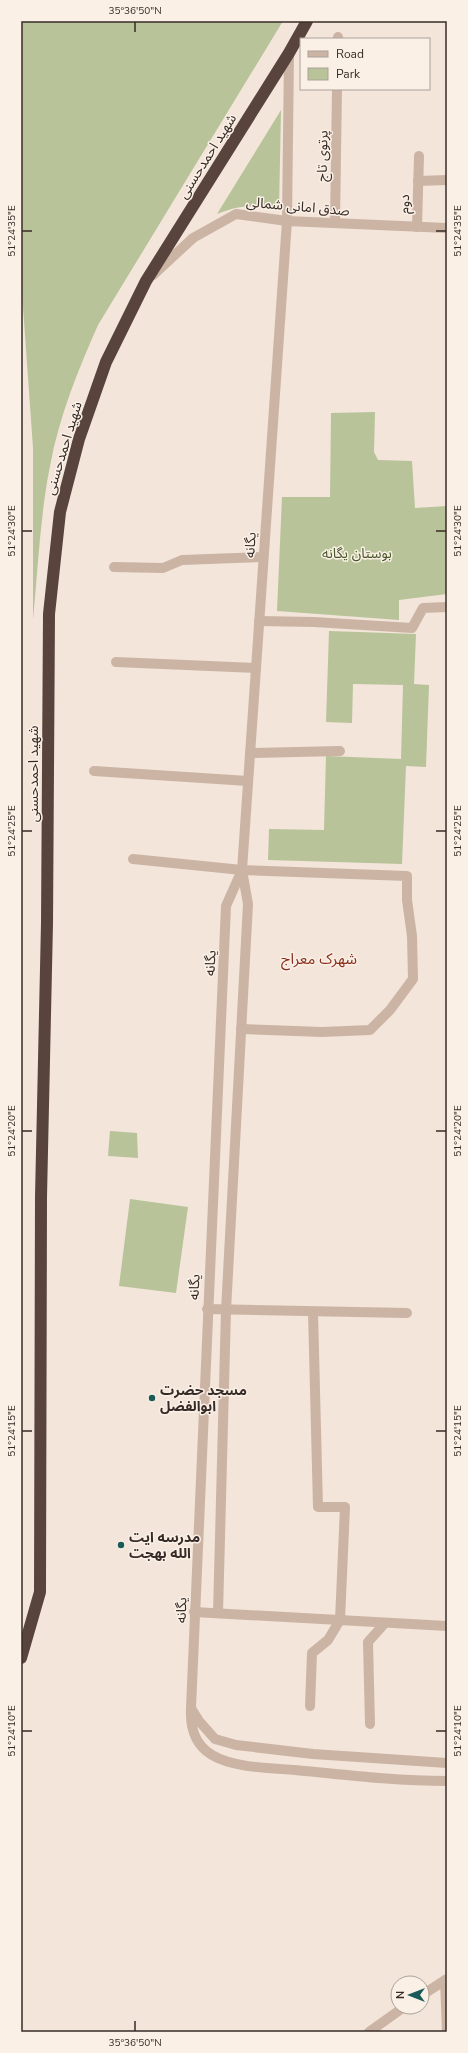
<svg xmlns="http://www.w3.org/2000/svg" width="468" height="2053" font-family="'Nunito Sans','Noto Sans Arabic',sans-serif">
  <style>
    .green { fill: #b8c399 }
    .lines { fill: none; stroke-linecap: round; stroke-linejoin: round }
    .minor { stroke: #ccb4a5; stroke-width: 10 }
    .highway { stroke: #58443d; stroke-width: 12 }
    .ticks { fill: none; stroke: #372b27; stroke-width: 1.5 }
    .poi-dot { fill: #1a5b5a; stroke: #faf0e6; stroke-width: 1.5 }
    .labels { text-anchor: middle; stroke-width: 3; stroke-linejoin: round; paint-order: stroke }
    .street-label { font-size: 14px; fill: #372b27; stroke: #faf0e6 }
    .park-label { font-size: 14px; fill: #495729; stroke: #faf0e6 }
    .poi-label { font-size: 14px; font-weight: bold; fill: #372b27; stroke: #faf0e6; text-anchor: start }
    .neighbourhood-label { font-size: 15px; fill: #8a2d1c; stroke: #faf0e6 }
    .neatline { fill: none; stroke: #372b27; stroke-width: 1.5 }
    .ticks-label { font-size: 10px; text-anchor: middle; fill: #372b27 }
  </style>
  <rect width="100%" height="100%" fill="#f3e5da"/>
  <g class="green">
    <path d="M21,21H283L98,325C78,370 59,417 50,466C40,516 38,569 33,620V448L21,279Z"/>
    <path d="M281,110L279,210C251,205 244,204 217,214Z"/>
    <path d="M375,412L374,452L378,460L412,461L415,508L447,506V594L399,600V620L277,611L282,497H330L331,413Z"/>
    <path d="M329,631L416,634L414,684L429,685L426,767L406,766L402,864L268,860L269,829L324,830L326,756L401,759L403,685L353,684L352,723L326,722Z"/>
    <path d="M110,1131L137,1133L138,1158L108,1156Z"/>
    <path d="M130,1199L188,1207L176,1293L119,1286Z"/>
  </g>
  <g class="lines">
    <g class="minor">
      <path d="M338,39V37"/>
      <path d="M418,181L447,180"/>
      <path d="M335,223L337,89"/>
      <path d="M417,227L419,156"/>
      <path d="M153,275L193,238L236,214L287,221L447,228"/>
      <path d="M114,567L163,568L182,560L263,557"/>
      <path d="M259,621L314,622L412,628L423,608L447,607"/>
      <path d="M116,662L256,668"/>
      <path d="M250,753L340,751"/>
      <path d="M94,771L248,781"/>
      <path d="M133,859L242,870L407,876V900L412,936L413,979L390,1010L370,1030L322,1032L241,1029"/>
      <path d="M207,1309L407,1313"/>
      <path d="M194,1612L447,1626"/>
      <path d="M218,1613L226,1310L248,904L242,870L287,221L289,53"/>
      <path d="M310,1706L312,1653L328,1640L340,1620L345,1507H318L313,1312"/>
      <path d="M191,1708L226,906L242,870"/>
      <path d="M370,1724L368,1642L385,1623"/>
      <path d="M447,1763L313,1754L236,1745L215,1739L199,1721L191,1708C190,1727 194,1744 212,1755C234,1768 270,1768 295,1770C346,1775 396,1781 447,1781"/>
      <path d="M445,1980L447,2032"/>
      <path d="M422,1995L447,1979"/>
      <path d="M369,2032L404,2007"/>
    </g>
    <path class="highway" d="M21,1658L40,1592L41,1197L47,923L49,614L60,512L79,439L106,362L146,281L289,53L307,21"/>
  </g>
  <path class="ticks" d="M135,22V32M22,231H32M436,231H446M22,531H32M436,531H446M22,831H32M436,831H446M22,1131H32M436,1131H446M22,1431H32M436,1431H446M22,1731H32M436,1731H446M135,2021V2031"/>
  <g class="poi-dot">
    <circle cx="152" cy="1398" r="4"/>
    <circle cx="121" cy="1545" r="4"/>
  </g>
  <g class="labels">
    <g class="street-label">
      <text transform="translate(207 156) rotate(-58)" y="5">شهید احمدحسنی</text>
      <text transform="translate(322 156) rotate(-89)" y="5">پرتوی تاج</text>
      <text transform="translate(404 204) rotate(-89)" y="5">دوم</text>
      <text transform="translate(298 206) rotate(5)" y="5">صدق امانی شمالی</text>
      <text transform="translate(63 448) rotate(-73)" y="5">شهید احمدحسنی</text>
      <text transform="translate(250 545) rotate(-86)" y="5">یگانه</text>
      <text transform="translate(33 774) rotate(-90)" y="5">شهید احمدحسنی</text>
      <text transform="translate(210 963) rotate(-87)" y="5">یگانه</text>
      <text transform="translate(194 1287) rotate(-87)" y="5">یگانه</text>
      <text transform="translate(181 1610) rotate(-88)" y="5">یگانه</text>
    </g>
    <g class="park-label">
      <text x="357" y="558">بوستان یگانه</text>
    </g>
    <g class="poi-label">
      <text x="160" y="1395">مسجد حضرت<tspan x="160" dy="16">ابوالفضل</tspan></text>
      <text x="129" y="1542">مدرسه ایت<tspan x="129" dy="16">الله بهجت</tspan></text>
    </g>
    <g class="neighbourhood-label">
      <text x="319" y="964">شهرک معراج</text>
    </g>
  </g>
  <rect width="468" height="2053" fill="none" stroke="#faf0e6" stroke-width="44"/>
  <rect x="300" y="38" width="130" height="52" fill="#faf0e6" stroke="#aca19a"/>
  <rect x="308" y="51" width="20" height="6" fill="#ccb4a5" stroke="#aca19a"/>
  <text x="336" y="58" font-size="12" fill="#372b27">Road</text>
  <rect x="308" y="68" width="20" height="12" fill="#b8c399" stroke="#aca19a"/>
  <text x="336" y="78" font-size="12" fill="#372b27">Park</text>
  <g transform="translate(410 1995) rotate(270)"><circle r="19" fill="#faf0e6" stroke="#aca19a"/>
  <path d="M0-3L7 15L0 10L-7 15Z" fill="#1a5b5a"/>
  <text y="-6" font-size="11" font-weight="bold" text-anchor="middle" fill="#372b27">N</text>
  </g>
  <rect x="22" y="22" width="424" height="2009" class="neatline"/>
  <g class="ticks-label">
    <text x="135" y="14">35°36'50"N</text>
    <text transform="translate(457 231) rotate(-90)" y="4">51°24'35"E</text>
    <text transform="translate(11 231) rotate(-90)" y="4">51°24'35"E</text>
    <text transform="translate(11 531) rotate(-90)" y="4">51°24'30"E</text>
    <text transform="translate(457 531) rotate(-90)" y="4">51°24'30"E</text>
    <text transform="translate(11 831) rotate(-90)" y="4">51°24'25"E</text>
    <text transform="translate(457 831) rotate(-90)" y="4">51°24'25"E</text>
    <text transform="translate(11 1131) rotate(-90)" y="4">51°24'20"E</text>
    <text transform="translate(457 1131) rotate(-90)" y="4">51°24'20"E</text>
    <text transform="translate(11 1431) rotate(-90)" y="4">51°24'15"E</text>
    <text transform="translate(457 1431) rotate(-90)" y="4">51°24'15"E</text>
    <text transform="translate(11 1731) rotate(-90)" y="4">51°24'10"E</text>
    <text transform="translate(457 1731) rotate(-90)" y="4">51°24'10"E</text>
    <text x="135" y="2046">35°36'50"N</text>
  </g>
</svg>
